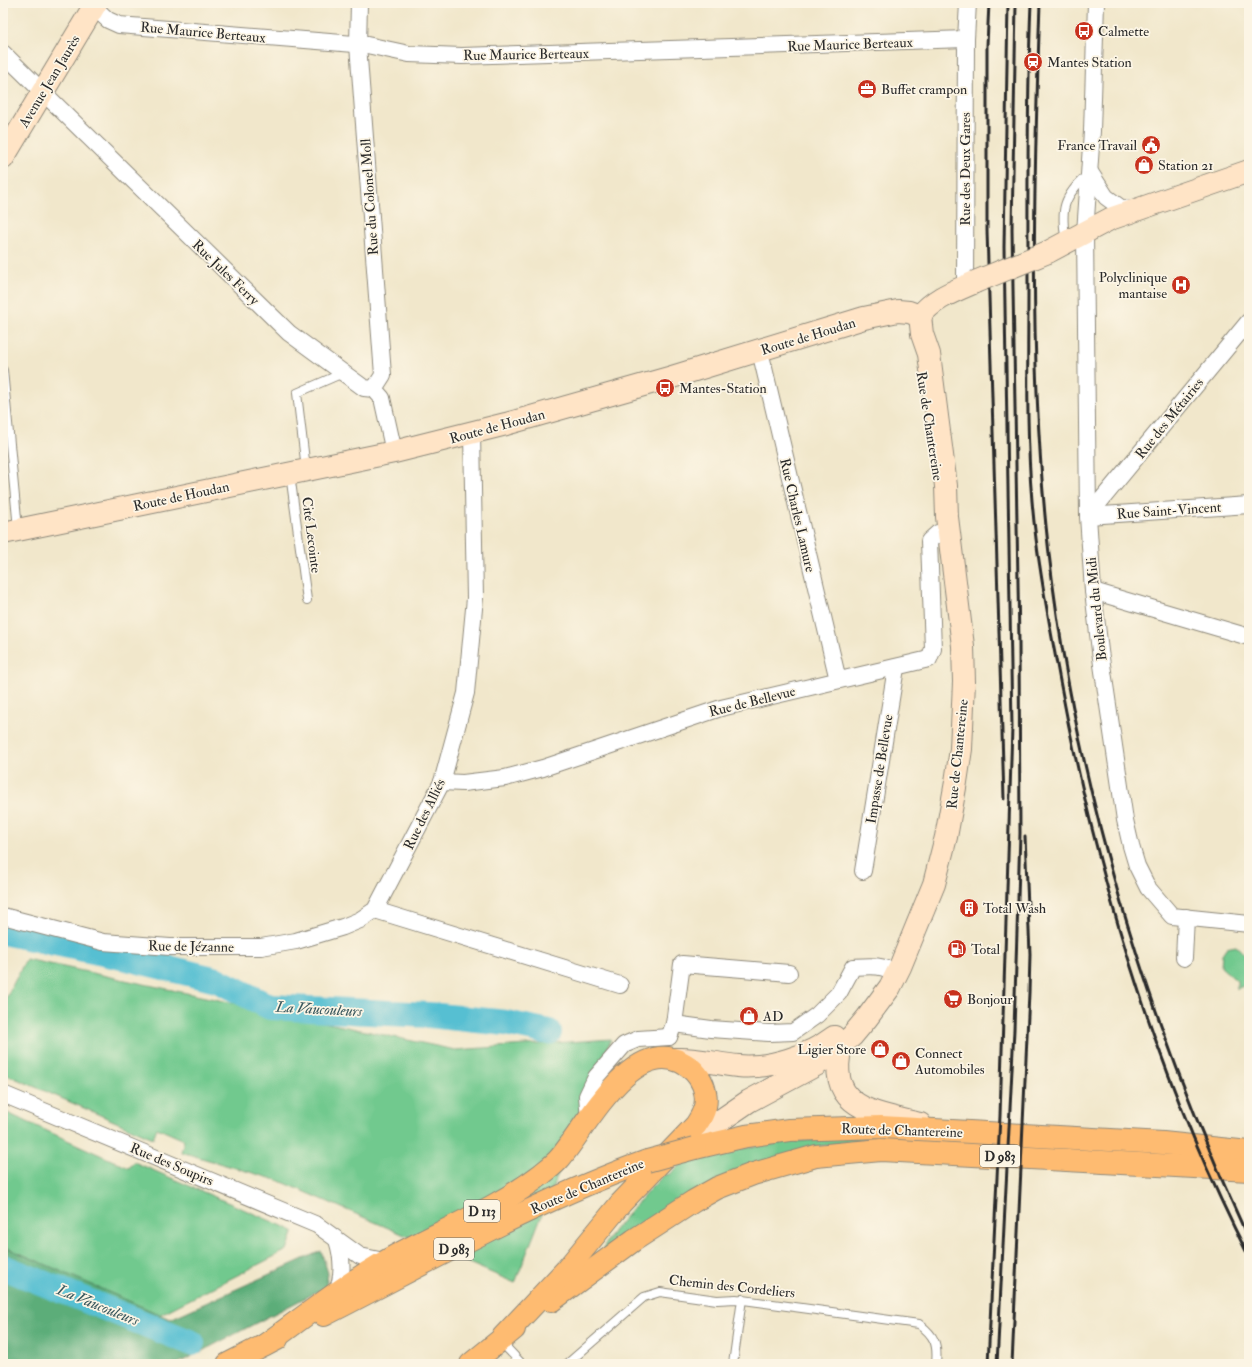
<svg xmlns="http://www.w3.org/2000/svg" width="1252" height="1367" font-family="'IM FELL Double Pica',serif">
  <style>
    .green { fill: #71c98e; stroke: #4e7a5c }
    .forest { fill: #5cad79; stroke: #446c52 }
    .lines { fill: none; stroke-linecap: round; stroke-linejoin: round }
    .river { stroke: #56bfd2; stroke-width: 26 }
    .service-casing { stroke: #8e897b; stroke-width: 10 }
    .minor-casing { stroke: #8e897b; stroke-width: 18 }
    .secondary-casing { stroke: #8e897b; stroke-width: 24 }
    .primary-casing { stroke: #8e897b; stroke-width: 24 }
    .service { stroke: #fff; stroke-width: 8 }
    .minor { stroke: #fff; stroke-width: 16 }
    .secondary { stroke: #ffe4c6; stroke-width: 22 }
    .primary { stroke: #febb71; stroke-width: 22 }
    .rail { stroke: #2b2b2b; stroke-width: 3 }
    .secondary-bridge-casing { stroke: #8e897b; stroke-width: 24; stroke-linecap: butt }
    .primary-bridge-casing { stroke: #8e897b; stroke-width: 24; stroke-linecap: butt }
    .secondary-bridge { stroke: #ffe4c6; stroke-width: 22 }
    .primary-bridge { stroke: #febb71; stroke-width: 22 }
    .labels { text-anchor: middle; stroke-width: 3.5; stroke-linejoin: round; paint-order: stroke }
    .shield { fill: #fcf5e5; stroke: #6a6863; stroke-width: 1 }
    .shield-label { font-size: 13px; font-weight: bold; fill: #2b2b2b }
    .poi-label { font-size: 14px; fill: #2b2b2b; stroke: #fcf5e5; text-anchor: start }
    .street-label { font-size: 14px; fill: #2b2b2b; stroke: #fcf5e5 }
    .water-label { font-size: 15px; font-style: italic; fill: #38575d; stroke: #fcf5e5 }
  </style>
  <rect width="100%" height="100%" fill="#fcf5e5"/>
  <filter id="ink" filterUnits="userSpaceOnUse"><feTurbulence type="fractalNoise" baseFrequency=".025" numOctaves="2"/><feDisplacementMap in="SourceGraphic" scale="8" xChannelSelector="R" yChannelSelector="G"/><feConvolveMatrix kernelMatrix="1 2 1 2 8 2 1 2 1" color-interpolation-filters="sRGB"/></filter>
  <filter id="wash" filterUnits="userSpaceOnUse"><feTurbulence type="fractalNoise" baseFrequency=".012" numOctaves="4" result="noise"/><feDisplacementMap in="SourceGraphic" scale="16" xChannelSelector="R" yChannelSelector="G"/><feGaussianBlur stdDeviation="0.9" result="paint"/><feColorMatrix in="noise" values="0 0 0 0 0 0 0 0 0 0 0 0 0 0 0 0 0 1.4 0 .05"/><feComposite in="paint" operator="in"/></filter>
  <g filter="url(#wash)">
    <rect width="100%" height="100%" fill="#f1e7cb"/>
    <g class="green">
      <path d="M1236,946C1252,960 1249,964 1249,983L1237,989V981L1221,967L1222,954L1226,948Z"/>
      <path d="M26,959L455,1050L611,1039L515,1283L280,1181L181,1152L184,1140L157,1128L153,1138L3,1073V1004Z"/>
      <path d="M3,1111L129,1168L134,1162L294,1231L287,1250L159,1315L3,1246Z"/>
      <path d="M866,1135V1139L808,1148L604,1249L603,1248L614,1230L650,1189L664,1175L670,1174L683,1162L714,1154L767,1144Z"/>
    </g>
    <path class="forest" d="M3,1246L170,1319L321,1251L328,1273L326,1287L177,1364H3Z"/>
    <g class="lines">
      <g class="river">
        <path d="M3,932L131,959L217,980L270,1007L429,1015L506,1023L549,1032"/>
        <path d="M3,1267L192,1343"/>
      </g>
    </g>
  </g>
  <g filter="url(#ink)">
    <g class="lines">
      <g class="service-casing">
        <g id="service">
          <path d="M1066,242C1060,209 1063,197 1088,174"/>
          <path d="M3,370L18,529"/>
          <path d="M306,469L297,393L343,373"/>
          <path d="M290,474L307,600"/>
          <path d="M500,1341L522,1364"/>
          <path d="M567,1364L644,1297L660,1292L717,1300L736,1299L919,1324C935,1336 938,1344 936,1364"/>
          <path d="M733,1364L742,1299"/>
        </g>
      </g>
      <g class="minor-casing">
        <g id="minor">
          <path d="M359,3L358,45L383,375L374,389"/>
          <path d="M1096,3L1092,131L1085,233L1088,516L1093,591L1100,651L1125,820L1131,846L1137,866L1148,888L1172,916L1249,924"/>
          <path d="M94,7L108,20L119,25L367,45L409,54L462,56L966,39"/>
          <path d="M3,53L289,333L364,388L374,389L382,398L394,452"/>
          <path d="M1090,172L1106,197L1121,208L1137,209"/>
          <path d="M965,286L966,39L968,3"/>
          <path d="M760,351L838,680"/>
          <path d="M1088,516L1249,321"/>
          <path d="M1088,516L1249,505"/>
          <path d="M1093,591L1249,637"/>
          <path d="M442,782L463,783L505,778L543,768L721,708L929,659L933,649L929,541L938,533L948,532"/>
          <path d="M863,871L896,668"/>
          <path d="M375,910L620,985"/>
          <path d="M3,916L103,942L170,947H261L296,941L343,927L360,920L375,910L442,782L466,693L475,598L472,433"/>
          <path d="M1184,958L1186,917"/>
          <path d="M674,1024L711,1029L769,1033L793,1032L817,1015L839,993L853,967C868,966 884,964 896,974"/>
          <path d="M669,1037L674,1024L682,964L789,973"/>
          <path d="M3,1094L317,1225L360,1256L384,1261"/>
          <path d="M589,1119L587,1096L596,1077L624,1045L638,1039L669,1037"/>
          <path d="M336,1294C344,1276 343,1259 337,1240"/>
        </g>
      </g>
      <g class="secondary-casing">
        <g id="secondary">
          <path d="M3,158L96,3"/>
          <path d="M1048,252L1110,219L1249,171"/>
          <path d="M920,316C934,298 955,291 975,282"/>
          <path d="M3,533L394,452L506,424L672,377L864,318L898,311L909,312L920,316"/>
          <path d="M841,1046C826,1109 873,1112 920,1124"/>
          <path d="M676,1059C697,1058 717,1064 738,1066C769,1069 809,1056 834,1037"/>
          <path d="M683,1146L749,1101L816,1065L830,1055L852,1036L867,1018L890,987L900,967L934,884L946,837L956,782L961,749L964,682L963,646L947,517L946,486L929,354L922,334L920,316"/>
        </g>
      </g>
      <g class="primary-casing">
        <g id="primary">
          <path d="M695,1148L746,1136L789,1130L881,1127L1163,1143L1249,1152"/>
          <path d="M551,1301L634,1240L694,1201L717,1188L753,1174L816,1156L881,1150L1249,1170"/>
          <path d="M324,1315C430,1261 535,1201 647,1161"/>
          <path d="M265,1345C312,1311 358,1274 410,1248C455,1225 502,1205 542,1174C548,1169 555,1164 560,1158C585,1129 631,1037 681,1062C691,1067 699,1075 703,1085C709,1101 705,1112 696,1125L621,1203L567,1269L503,1337"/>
          <path d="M228,1364L277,1339"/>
          <path d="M471,1364L514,1329"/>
        </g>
      </g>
      <use href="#service" class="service"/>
      <use href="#minor" class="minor"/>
      <use href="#secondary" class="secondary"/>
      <use href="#primary" class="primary"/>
      <g class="rail">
        <path d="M989,3L987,45V230L1004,799"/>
        <path d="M1031,3C1027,98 1028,193 1028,288C1028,359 1026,431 1032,501C1037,561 1049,621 1060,681C1097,879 1157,1077 1249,1257"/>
        <path d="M1040,3C1034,177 1029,352 1046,526C1071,774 1145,1015 1249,1240"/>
        <path d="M988,1364L1000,1116L1012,727L1004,247L1008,3"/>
        <path d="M997,1364L1014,1030L1020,833L1019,642L1012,229L1016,3"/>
        <path d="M1012,1364L1029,993L1030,954L1025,836"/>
      </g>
      <g class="secondary-bridge-casing">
        <path id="secondary-bridge" d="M975,282L1048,252"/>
      </g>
      <g class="primary-bridge-casing">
        <path id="primary-bridge" d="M647,1161L695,1148"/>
      </g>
      <use href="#secondary-bridge" class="secondary-bridge"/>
      <use href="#primary-bridge" class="primary-bridge"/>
    </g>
  </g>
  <defs>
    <g id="bus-disc" transform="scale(1)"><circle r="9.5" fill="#c8321e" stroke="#fcf5e5"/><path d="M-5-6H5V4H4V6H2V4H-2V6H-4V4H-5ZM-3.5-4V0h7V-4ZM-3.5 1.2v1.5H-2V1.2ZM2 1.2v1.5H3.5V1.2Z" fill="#fff"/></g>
    <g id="station-disc" transform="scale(1)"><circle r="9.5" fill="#c8321e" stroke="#fcf5e5"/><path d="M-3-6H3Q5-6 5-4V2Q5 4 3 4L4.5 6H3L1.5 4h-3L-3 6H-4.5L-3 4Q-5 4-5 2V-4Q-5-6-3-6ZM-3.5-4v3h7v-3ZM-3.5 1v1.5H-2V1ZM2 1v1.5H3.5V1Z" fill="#fff"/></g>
    <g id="office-disc" transform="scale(1)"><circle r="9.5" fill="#c8321e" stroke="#fcf5e5"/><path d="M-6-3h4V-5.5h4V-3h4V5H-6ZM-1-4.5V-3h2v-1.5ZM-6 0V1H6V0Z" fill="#fff"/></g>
    <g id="civic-disc" transform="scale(1)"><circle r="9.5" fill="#c8321e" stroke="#fcf5e5"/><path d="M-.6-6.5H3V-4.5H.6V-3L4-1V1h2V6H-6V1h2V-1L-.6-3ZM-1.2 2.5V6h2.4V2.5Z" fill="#fff"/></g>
    <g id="shop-disc" transform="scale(1)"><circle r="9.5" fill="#c8321e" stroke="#fcf5e5"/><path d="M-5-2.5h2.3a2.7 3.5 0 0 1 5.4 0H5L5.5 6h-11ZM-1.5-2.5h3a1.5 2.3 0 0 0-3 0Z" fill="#fff"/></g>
    <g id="hospital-disc" transform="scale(1)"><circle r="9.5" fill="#c8321e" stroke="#fcf5e5"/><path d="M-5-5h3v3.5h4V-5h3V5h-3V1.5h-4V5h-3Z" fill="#fff"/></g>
    <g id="building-disc" transform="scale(1)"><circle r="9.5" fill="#c8321e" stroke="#fcf5e5"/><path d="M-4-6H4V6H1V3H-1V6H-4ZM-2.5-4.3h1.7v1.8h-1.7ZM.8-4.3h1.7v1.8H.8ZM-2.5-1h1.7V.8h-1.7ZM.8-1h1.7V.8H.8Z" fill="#fff"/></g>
    <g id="fuel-disc" transform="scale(1)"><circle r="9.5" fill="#c8321e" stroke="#fcf5e5"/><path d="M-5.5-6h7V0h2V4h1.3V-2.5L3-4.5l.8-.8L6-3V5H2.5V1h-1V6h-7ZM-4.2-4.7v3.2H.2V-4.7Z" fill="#fff"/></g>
    <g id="supermarket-disc" transform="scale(1)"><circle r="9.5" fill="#c8321e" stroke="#fcf5e5"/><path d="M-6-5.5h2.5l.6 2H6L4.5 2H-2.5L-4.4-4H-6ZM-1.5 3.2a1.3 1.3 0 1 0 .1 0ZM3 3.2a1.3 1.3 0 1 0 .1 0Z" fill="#fff"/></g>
  </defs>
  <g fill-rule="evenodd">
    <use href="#bus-disc" x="1084" y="31"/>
    <use href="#station-disc" x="1033" y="62"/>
    <use href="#office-disc" x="867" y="89"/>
    <use href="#civic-disc" x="1151" y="145"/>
    <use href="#shop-disc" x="1144" y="165"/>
    <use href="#hospital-disc" x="1181" y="285"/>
    <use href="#bus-disc" x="665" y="388"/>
    <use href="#building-disc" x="969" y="908"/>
    <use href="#fuel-disc" x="957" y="949"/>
    <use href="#supermarket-disc" x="953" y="999"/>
    <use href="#shop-disc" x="749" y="1016"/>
    <use href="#shop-disc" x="880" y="1049"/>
    <use href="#shop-disc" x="901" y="1061"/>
  </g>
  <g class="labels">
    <g class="shield">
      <rect x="980" y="1145" width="40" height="22" rx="3"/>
      <rect x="464" y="1200" width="36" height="22" rx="3"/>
      <rect x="434" y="1238" width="40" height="22" rx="3"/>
    </g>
    <g class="shield-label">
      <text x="1000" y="1161">D 983</text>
      <text x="482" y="1216">D 113</text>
      <text x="454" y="1254">D 983</text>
    </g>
    <g class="poi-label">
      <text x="1098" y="36">Calmette</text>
      <text x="1047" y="67">Mantes Station</text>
      <text x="881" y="94">Buffet crampon</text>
      <text x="1137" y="150" text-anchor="end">France Travail</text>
      <text x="1158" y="170">Station 21</text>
      <text x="1167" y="282" text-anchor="end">Polyclinique<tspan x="1167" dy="16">mantaise</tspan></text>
      <text x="679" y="393">Mantes-Station</text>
      <text x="983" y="913">Total Wash</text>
      <text x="971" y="954">Total</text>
      <text x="967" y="1004">Bonjour</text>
      <text x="763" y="1021">AD</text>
      <text x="866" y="1054" text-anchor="end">Ligier Store</text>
      <text x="915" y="1058">Connect<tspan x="915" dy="16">Automobiles</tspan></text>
    </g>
    <g class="street-label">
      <text transform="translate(203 32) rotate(5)" y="5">Rue Maurice Berteaux</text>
      <text transform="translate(850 44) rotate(-2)" y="5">Rue Maurice Berteaux</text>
      <text transform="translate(526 54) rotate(-1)" y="5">Rue Maurice Berteaux</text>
      <text transform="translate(49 81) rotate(-59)" y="5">Avenue Jean Jaurès</text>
      <text transform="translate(965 169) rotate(-90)" y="5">Rue des Deux Gares</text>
      <text transform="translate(369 197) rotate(-94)" y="5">Rue du Colonel Moll</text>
      <text transform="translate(226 272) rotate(44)" y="5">Rue Jules Ferry</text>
      <text transform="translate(808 336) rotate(-17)" y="5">Route de Houdan</text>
      <text transform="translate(1169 418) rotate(-51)" y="5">Rue des Métairies</text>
      <text transform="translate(497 426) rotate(-15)" y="5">Route de Houdan</text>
      <text transform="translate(930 426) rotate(81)" y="5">Rue de Chantereine</text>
      <text transform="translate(181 496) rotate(-12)" y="5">Route de Houdan</text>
      <text transform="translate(1169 510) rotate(-4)" y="5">Rue Saint-Vincent</text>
      <text transform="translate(798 515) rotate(77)" y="5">Rue Charles Lamure</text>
      <text transform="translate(312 535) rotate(83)" y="5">Cité Lecointe</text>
      <text transform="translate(1096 609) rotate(-96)" y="5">Boulevard du Midi</text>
      <text transform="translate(752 701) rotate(-14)" y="5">Rue de Bellevue</text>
      <text transform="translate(957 754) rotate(-84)" y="5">Rue de Chantereine</text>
      <text transform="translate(879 769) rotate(-81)" y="5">Impasse de Bellevue</text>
      <text transform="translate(424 814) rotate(-64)" y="5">Rue des Alliés</text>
      <text transform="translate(191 946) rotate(1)" y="5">Rue de Jézanne</text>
      <text transform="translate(902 1130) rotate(2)" y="5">Route de Chantereine</text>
      <text transform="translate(172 1164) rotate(23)" y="5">Rue des Soupirs</text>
      <text transform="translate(587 1186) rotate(-23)" y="5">Route de Chantereine</text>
      <text transform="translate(732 1286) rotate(6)" y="5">Chemin des Cordeliers</text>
    </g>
    <g class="water-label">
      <text transform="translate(319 1009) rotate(3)" y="5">La Vaucouleurs</text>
      <text transform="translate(98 1305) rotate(22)" y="5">La Vaucouleurs</text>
    </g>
  </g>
  <rect width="1252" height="1367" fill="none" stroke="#fcf5e5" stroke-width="16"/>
</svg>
